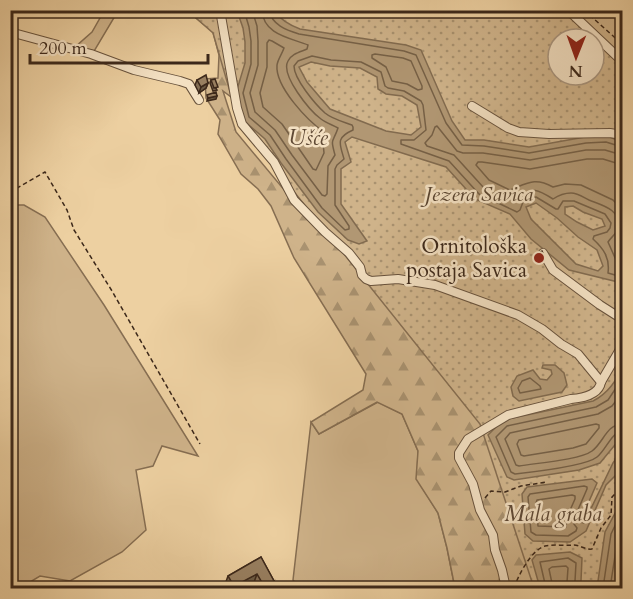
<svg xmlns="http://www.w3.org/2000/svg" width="633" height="599" font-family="Cardo,serif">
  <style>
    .green { fill: #cfb38a; stroke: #866e52; stroke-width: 1.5 }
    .forest { fill: url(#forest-firs); stroke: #866e52; stroke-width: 1.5 }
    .park { fill: url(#park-dots); stroke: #866e52; stroke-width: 1.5; fill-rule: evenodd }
    .water { fill: #b19773; stroke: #826b4f; stroke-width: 1.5; fill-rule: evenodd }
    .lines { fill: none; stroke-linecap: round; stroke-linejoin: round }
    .shore { stroke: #766046; stroke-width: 1.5 }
    .minor-casing { stroke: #68523c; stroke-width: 10 }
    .path { stroke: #3c281a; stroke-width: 1.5; stroke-dasharray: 4.5 3; stroke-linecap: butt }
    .minor { stroke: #f3e0c2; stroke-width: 8 }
    .wall { fill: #836d53; stroke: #3c281a; stroke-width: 1.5 }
    .shaded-wall { fill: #6a5943; stroke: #3c281a; stroke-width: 1.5 }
    .building { fill: #987f60; stroke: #3c281a; stroke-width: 1.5 }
    .poi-dot { fill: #8f2418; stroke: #f3e0c2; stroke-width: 2 }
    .labels { text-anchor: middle; stroke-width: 5; stroke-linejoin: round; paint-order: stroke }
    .park-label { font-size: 21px; font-style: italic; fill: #594430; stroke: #f3e0c2 }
    .poi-label { font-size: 21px; fill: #3c281a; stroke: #f3e0c2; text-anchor: end }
    .water-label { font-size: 22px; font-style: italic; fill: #5f4935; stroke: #f3e0c2 }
  </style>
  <defs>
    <pattern id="forest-firs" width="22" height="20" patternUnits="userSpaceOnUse" patternTransform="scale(1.5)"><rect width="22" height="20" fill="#cfb38a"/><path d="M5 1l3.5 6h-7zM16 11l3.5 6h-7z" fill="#a99270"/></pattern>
    <pattern id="park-dots" width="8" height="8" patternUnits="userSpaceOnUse" patternTransform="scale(1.5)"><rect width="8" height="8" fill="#cfb38a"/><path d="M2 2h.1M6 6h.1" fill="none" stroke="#a99270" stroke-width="1.8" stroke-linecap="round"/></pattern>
  </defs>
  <rect width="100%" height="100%" fill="#edd0a1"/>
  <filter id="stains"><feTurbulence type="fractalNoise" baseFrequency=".00333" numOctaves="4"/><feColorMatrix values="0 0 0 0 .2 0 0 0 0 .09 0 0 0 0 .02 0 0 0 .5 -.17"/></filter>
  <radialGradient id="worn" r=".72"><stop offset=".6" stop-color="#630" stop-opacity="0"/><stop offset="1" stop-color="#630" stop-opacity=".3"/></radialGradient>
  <g class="green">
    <path d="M104,11H118L93,53L74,48L92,32Z"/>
    <path d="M573,11H622V56Z"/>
    <path d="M11,205H24L45,217L104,305L198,456L162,446L153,466L136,470L146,530L122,552L70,581L40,576L20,588H10Z"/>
    <path d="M378,402L402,414L418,451L417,479L438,513L447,548L455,588H299L293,580L311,422L319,434Z"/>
  </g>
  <path class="forest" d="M199,11H237L239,103L223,91L236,132L295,203L367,241L584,588H455L447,548L438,513L416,479L418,451L402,414L377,402L319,434L311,422L363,390L366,374L294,258L271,206L258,189L241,174L218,134L220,120L206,98L205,79L218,78L219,55L213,32L196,18Z"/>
  <path class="park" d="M199,10L564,11L622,64V588H534L480,424L239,123L213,33L196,18ZM558,39H594V75H558Z"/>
  <g class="water">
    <path d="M237,11H274C281,20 289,25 300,29L406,45L421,50L452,121L465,140H484L529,147L585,137L607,136L622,142V284L618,282L569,270L531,239L510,214L475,199L446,167L352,137L345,142L351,162L341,169V204L367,241L359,244L348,240L318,212L281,163L265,139L243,120L236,93L245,63V42L243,28ZM311,62L330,66L360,68L377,77L378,89L386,94L402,96L417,105L421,127L411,135L386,131L330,109L307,82L299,67ZM536,203L557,218L578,237L597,250L603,266L598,271L576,264L531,219L526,207ZM573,206L583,212L602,219L605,226L593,230L577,222L565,214V207Z"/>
    <path d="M543,365H555L564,373L567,385L562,392L519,401L513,396L511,387L517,376L533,370L540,379L547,380L552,374L551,370L542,368Z"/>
    <path d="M622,365V429L619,440L600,463L579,470L514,480L507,477L488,435L503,420L593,401C607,394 618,380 622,365Z"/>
    <path d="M622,450V469L606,485L586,531L570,542L533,541L525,534L522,494L527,487L592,479L597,483L580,522L584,523L613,463Z"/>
    <path d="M622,494V588H597L605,532L621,502Z"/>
    <path d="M570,552L582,558L581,581L584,588H540L532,560L536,555Z"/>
  </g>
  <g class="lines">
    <g class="shore">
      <path d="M244,10L249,27L251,41V64L243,93L249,117L270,135L286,159L322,208L345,230L349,229V226L335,205V169L337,165L344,159C340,144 335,138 353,130V127L352,125C344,122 332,119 325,113C315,104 294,79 294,66L298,61L312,56L331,60L361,62L381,72L385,86L388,88L404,91L421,101L423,105L426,130L414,140H401V144L449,161L479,194L517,212L520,210L523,202L536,197L556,209H558L563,201H574L605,214L611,223L610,228L607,232L594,236L593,239C604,249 610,258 608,273L622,277"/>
      <path d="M252,10L257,26L258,41V65L250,93L255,112L275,130L292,155L322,195L325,196L327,194L328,166L335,155C330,137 333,143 338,128C333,125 326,123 321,119C310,111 280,75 288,61C291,54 300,52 307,49L308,45C291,38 263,35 262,10"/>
      <path d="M269,10C272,25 286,30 299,34L404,51L416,55L446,123L462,145L484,146L529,153L586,143L606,142L622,147"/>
      <path d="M269,40L272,41L284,48C282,54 278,59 277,65C275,87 308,121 324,132L323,142L324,153L316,170L313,169L282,124L263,107L260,93L267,67V43Z"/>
      <path d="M375,54L403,58L411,61L422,86V89L418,90L407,84L392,81L386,67L372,58V55Z"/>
      <path d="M622,155L605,150H586L530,160L483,153H463L457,151L437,126L435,127L432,135L425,143L427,146L454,155L484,188L512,201C534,190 531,185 553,199C559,195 564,193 571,193C578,193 583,197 589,200C601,205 621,209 618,227C617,234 611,237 608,242L616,260L617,267L622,269"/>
      <path d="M622,164L616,163L603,159H587L530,169L482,162H478L476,165L489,180L510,190C528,183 535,177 553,187L565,184L581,185L613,200L622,210"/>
      <path d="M530,378L540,386L541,389L520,393L518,388L522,381Z"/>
      <path d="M622,379L608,400L596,407L507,426L496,437L511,472L515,474C533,472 586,466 597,457C606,450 611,433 622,431"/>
      <path d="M622,393L612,406L598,414L510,433L505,439L516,465L519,466C536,463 580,460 592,451C604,442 606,425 622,424"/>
      <path d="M596,424L599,425V428L586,444L573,448L524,456L521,455L517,444L519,440Z"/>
      <path d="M584,486L587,487V489L574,519V524L577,528L576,531L568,536L536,535L531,532L528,497L530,494Z"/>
      <path d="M572,495L575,496V499L567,517L566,527L538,526L536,503L537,500Z"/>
      <path d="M546,588L540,562L568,558L576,563L575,581L577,588"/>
      <path d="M553,588L549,569L552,567L566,566L568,568L567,582L569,588"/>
      <path d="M603,588L611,534L622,511"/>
      <path d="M610,588L618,537L622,527"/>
    </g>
    <g class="minor-casing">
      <g id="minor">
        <path d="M220,10L237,108L242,124L274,162L294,200L325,232L349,253L360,267L362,275L366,279L371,281L398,279L435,285L518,315L542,329L561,344L578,354L601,382"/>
        <path d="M312,10L313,13"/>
        <path d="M568,10L622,61"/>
        <path d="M10,32L91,54L134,70L180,81L189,84L199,100"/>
        <path d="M472,106L508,128L519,132L549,134L610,133L622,135"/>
        <path d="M543,253L553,270L600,305L622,319"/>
        <path d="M506,588L502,570L495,550L493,535L480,510L473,484L459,458V453L468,439L508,415L571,399C583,398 599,395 601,382L622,346"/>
      </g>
    </g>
    <g class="path">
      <path d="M584,10L622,44"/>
      <path d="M10,192L45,172L67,210L74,230L112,291L200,444"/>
      <path d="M10,490L17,475"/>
      <path d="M485,498L491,491L505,492L521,486L547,482"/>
      <path d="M514,588C518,576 531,550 545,546C554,544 565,546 574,545C580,545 585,550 592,549L601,528L611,515L612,497L619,490"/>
    </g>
    <use href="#minor" class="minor"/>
  </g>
  <g class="wall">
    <path d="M197,80L208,83L206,88L199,93L195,85Z"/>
    <path d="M211,80L217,90L213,91L210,83Z"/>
    <path d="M261,557L274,581L271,588H255L253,585L246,588H225L224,587L228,576Z"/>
  </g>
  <g class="shaded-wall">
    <path d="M208,83L206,88L199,93L201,87Z"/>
    <path d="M217,96L216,99L207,101L208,98Z"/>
    <path d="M257,574L253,585L246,588H237L238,584Z"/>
    <path d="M274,581L271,588H263L264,586Z"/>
  </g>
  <g class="building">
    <path d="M206,75L208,83L201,87L197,80Z"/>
    <path d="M215,79L218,87L214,88L211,80Z"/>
    <path d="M216,92L217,96L208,98L207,95Z"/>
    <path d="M542,251L544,256L538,259L536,254Z"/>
    <path d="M261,557L274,581L264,586L257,574L238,584L240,588H235L228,576Z"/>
  </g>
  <circle class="poi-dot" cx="539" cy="258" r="6"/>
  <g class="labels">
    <g class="park-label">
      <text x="479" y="201">Jezera Savica</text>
    </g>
    <g class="poi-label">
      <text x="527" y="253">Ornitološka<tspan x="527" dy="24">postaja Savica</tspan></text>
    </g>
    <g class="water-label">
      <text x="308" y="145">Ušće</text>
      <text x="553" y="521">Mala graba</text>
    </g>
  </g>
  <rect width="633" height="599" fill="none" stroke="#edd0a1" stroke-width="36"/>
  <rect x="12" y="12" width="609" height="575" fill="none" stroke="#3c281a" stroke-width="3"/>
  <rect x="18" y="18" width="597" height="563" fill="none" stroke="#3c281a" stroke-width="1.5"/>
  <g transform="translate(576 57) rotate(181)"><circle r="28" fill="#f3e0c2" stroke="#aa967f" stroke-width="1.5"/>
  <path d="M0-4.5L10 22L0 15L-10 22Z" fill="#8f2418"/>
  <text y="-9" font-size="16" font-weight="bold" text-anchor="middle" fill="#3c281a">N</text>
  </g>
  <path d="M30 54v9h178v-9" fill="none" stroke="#3c281a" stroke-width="3"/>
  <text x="39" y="54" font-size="18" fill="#3c281a" stroke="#f3e0c2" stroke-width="4.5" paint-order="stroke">200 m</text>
  <rect width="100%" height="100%" filter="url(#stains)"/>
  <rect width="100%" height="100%" fill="url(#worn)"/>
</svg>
